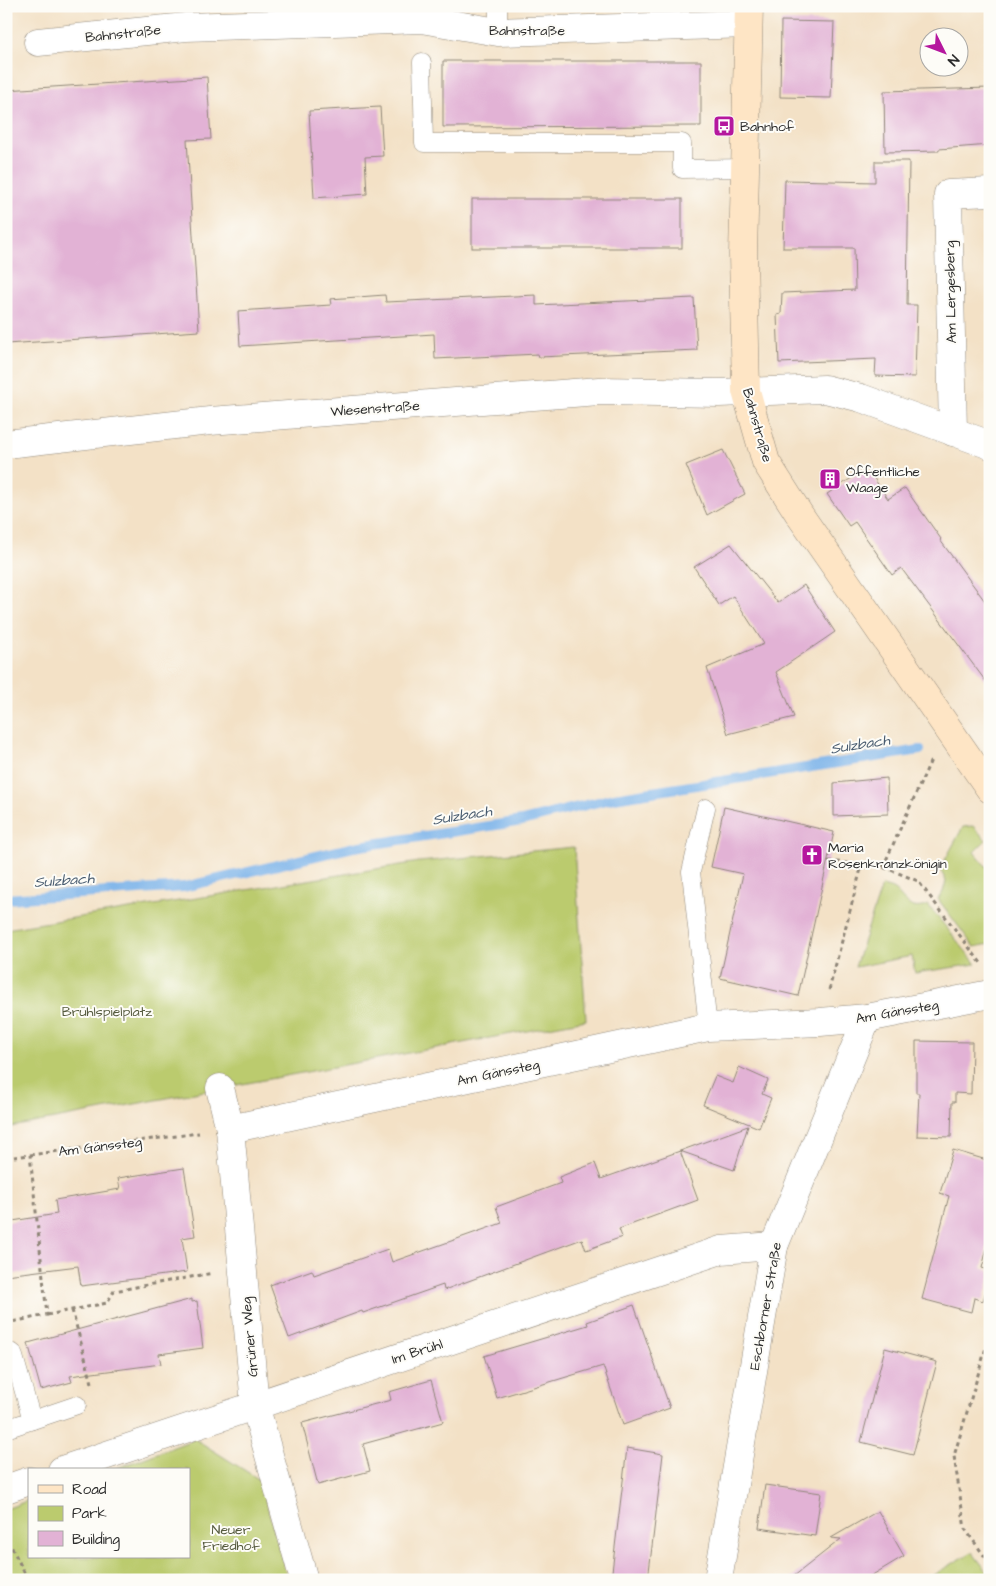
<svg xmlns="http://www.w3.org/2000/svg" width="996" height="1586" font-family="'Architects Daughter',sans-serif">
  <style>
    .green { fill: #bbcb6e; stroke: #737b4c }
    .lines { fill: none; stroke-linecap: round; stroke-linejoin: round }
    .stream { stroke: #7ab2e9; stroke-width: 10 }
    .building { fill: #e2b2d5 }
    .lane-casing { stroke: #8f8678; stroke-width: 19 }
    .street-casing { stroke: #8f8678; stroke-width: 29 }
    .secondary-casing { stroke: #8f8678; stroke-width: 29 }
    .path { stroke: #8f8678; stroke-width: 3; stroke-dasharray: 4 4; stroke-linecap: butt }
    .lane { stroke: #fff; stroke-width: 18 }
    .street { stroke: #fff; stroke-width: 28 }
    .secondary { stroke: #fee5c5; stroke-width: 28 }
    .labels { text-anchor: middle; stroke-width: 4; stroke-linejoin: round; paint-order: stroke }
    .street-label { font-size: 14px; fill: #2b2b2b; stroke: #fdfcf7 }
    .poi-label { font-size: 14px; fill: #2b2b2b; stroke: #fdfcf7; text-anchor: start }
    .park-label { font-size: 14px; fill: #565b3f; stroke: #fdfcf7 }
    .water-label { font-size: 15px; font-style: italic; fill: #475a6e; stroke: #fdfcf7 }
  </style>
  <rect width="100%" height="100%" fill="#fdfcf7"/>
  <filter id="ink" filterUnits="userSpaceOnUse"><feTurbulence type="fractalNoise" baseFrequency=".02" numOctaves="2"/><feDisplacementMap in="SourceGraphic" scale="10" xChannelSelector="R" yChannelSelector="G"/><feConvolveMatrix kernelMatrix="1 2 1 2 8 2 1 2 1" color-interpolation-filters="sRGB"/></filter>
  <filter id="wash" filterUnits="userSpaceOnUse"><feTurbulence type="fractalNoise" baseFrequency=".0096" numOctaves="4" result="noise"/><feDisplacementMap in="SourceGraphic" scale="20" xChannelSelector="R" yChannelSelector="G"/><feGaussianBlur stdDeviation="1.12" result="paint"/><feColorMatrix in="noise" values="0 0 0 0 0 0 0 0 0 0 0 0 0 0 0 0 0 1.4 0 .05"/><feComposite in="paint" operator="in"/></filter>
  <g filter="url(#wash)">
    <rect width="100%" height="100%" fill="#f3e1c6"/>
    <g class="green">
      <path d="M973,826L986,840L974,852L990,871V944L974,947L938,899L943,892L946,881L940,869L963,827Z"/>
      <path d="M574,847L586,1020L6,1128V929L419,862Z"/>
      <path d="M882,886C886,887 891,888 894,890C906,900 909,913 928,905L976,964L915,973L912,956L855,967Z"/>
      <path d="M195,1439L260,1480L288,1580H6V1509L29,1500V1557H189V1470H112Z"/>
      <path d="M972,1552L990,1575V1580H925Z"/>
    </g>
    <g class="lines">
      <path class="stream" d="M6,899L184,887L354,847L522,821L614,798L920,750"/>
    </g>
    <g id="blocks">
      <g class="building">
        <path d="M781,21L834,22L831,98L780,97Z"/>
        <path d="M443,61H701V126L443,127Z"/>
        <path d="M207,77L211,139L187,140L199,331L6,344V90Z"/>
        <path d="M990,88V145L939,149V151L885,152L884,91Z"/>
        <path d="M380,107L383,156L365,157L367,194L314,198L309,111Z"/>
        <path d="M875,161H909L907,305H917L915,377L875,376L876,359L779,363L777,315L781,314L782,293L855,290L854,248H783L785,180L875,182Z"/>
        <rect x="472" y="199" width="210" height="49"/>
        <path d="M385,295L386,302L536,295V305L694,298L697,350L539,357L538,354L435,359L434,334L240,346L238,311L331,305L330,299Z"/>
        <path d="M723,450L745,494L707,515L686,465Z"/>
        <path d="M867,468L888,499L905,488L941,539L940,540L990,608V687L901,568L892,575L855,522L849,526L827,494Z"/>
        <path d="M731,544L778,603L804,585L835,632L776,672L794,717L728,734L707,668L764,644L733,596L719,605L694,567Z"/>
        <path d="M887,778L888,814L834,816V783Z"/>
        <path d="M724,807L834,832L798,996L720,978L743,874L711,867Z"/>
        <path d="M916,1041L972,1042L971,1094L955,1093V1102H952L951,1137L917,1136L919,1093H916Z"/>
        <path d="M739,1067L768,1080L762,1094L771,1098L759,1128L703,1105L715,1076L733,1083Z"/>
        <path d="M748,1126L734,1170L680,1151Z"/>
        <path d="M953,1150L990,1161V1236L982,1268L990,1271V1277L983,1301L974,1298L971,1312L922,1299L949,1196L940,1193Z"/>
        <path d="M680,1151L698,1200L619,1229L622,1237L586,1250L582,1239L444,1290L443,1285L363,1313L362,1311L289,1338L270,1285L312,1270L314,1275L388,1249L392,1262L502,1223L496,1207L561,1183L559,1177L595,1163L601,1179Z"/>
        <path d="M184,1168L195,1236L182,1238L187,1272L81,1286L78,1266L6,1275V1222L57,1214L55,1200L120,1189L118,1178Z"/>
        <path d="M192,1299V1302L197,1301L203,1348L159,1354L161,1364L70,1376L72,1382L41,1390L28,1343Z"/>
        <path d="M634,1305L670,1408L623,1425L603,1366L497,1398L484,1356L588,1325L587,1322Z"/>
        <path d="M885,1348L937,1362L913,1455L861,1442Z"/>
        <path d="M431,1380L443,1422L363,1444L370,1471L318,1485L302,1423L391,1400L389,1392Z"/>
        <path d="M627,1448L663,1454L648,1580H611Z"/>
        <path d="M765,1485L821,1493L815,1536L759,1528Z"/>
        <path d="M878,1511L904,1556L864,1580H789L841,1539L831,1538Z"/>
      </g>
    </g>
  </g>
  <g filter="url(#ink)">
    <use href="#blocks" fill-opacity="0" stroke="#8f8678" stroke-width="1"/>
    <g class="lines">
      <g class="lane-casing">
        <g id="lane">
          <path d="M498,32V6"/>
          <path d="M422,62L424,143H682V169L746,168"/>
          <path d="M706,808L691,872L708,1027"/>
          <path d="M13,1353L32,1420"/>
          <path d="M6,1429L77,1405"/>
        </g>
      </g>
      <g class="street-casing">
        <g id="street">
          <path d="M38,42L186,27L421,19L498,32L748,24"/>
          <path d="M953,432L948,194L990,192"/>
          <path d="M6,444L210,421L599,391L719,393L825,389L861,398L990,445"/>
          <path d="M220,1088L230,1129L255,1405L304,1580"/>
          <path d="M230,1129L708,1027L820,1022L867,1018L990,994"/>
          <path d="M62,1470L721,1250L774,1246"/>
          <path d="M6,1489L29,1481"/>
          <path d="M718,1580L774,1246L867,1018"/>
        </g>
      </g>
      <g class="secondary-casing">
        <path id="secondary" d="M749,6L743,254L746,391L766,462L801,517L990,789"/>
      </g>
      <g class="path">
        <path d="M828,861L883,867L918,881L981,963"/>
        <path d="M883,867L931,760"/>
        <path d="M829,990L862,865"/>
        <path d="M6,1158L199,1133"/>
        <path d="M72,1310L92,1383"/>
        <path d="M47,1315L107,1303L114,1291L213,1273"/>
        <path d="M6,1323L47,1315L30,1155"/>
        <path d="M990,1334L954,1456L965,1529L990,1564"/>
        <path d="M6,1543L10,1544L28,1580"/>
      </g>
      <use href="#lane" class="lane"/>
      <use href="#street" class="street"/>
      <use href="#secondary" class="secondary"/>
    </g>
  </g>
  <defs>
    <g id="bus-square" transform="scale(1.125)"><rect x="-9" y="-9" width="18" height="18" rx="4" fill="#b5179e" stroke="#fdfcf7"/><path d="M-5-6H5V4H4V6H2V4H-2V6H-4V4H-5ZM-3.5-4V0h7V-4ZM-3.5 1.2v1.5H-2V1.2ZM2 1.2v1.5H3.5V1.2Z" fill="#fff"/></g>
    <g id="building-square" transform="scale(1.125)"><rect x="-9" y="-9" width="18" height="18" rx="4" fill="#b5179e" stroke="#fdfcf7"/><path d="M-4-6H4V6H1V3H-1V6H-4ZM-2.5-4.3h1.7v1.8h-1.7ZM.8-4.3h1.7v1.8H.8ZM-2.5-1h1.7V.8h-1.7ZM.8-1h1.7V.8H.8Z" fill="#fff"/></g>
    <g id="church-square" transform="scale(1.125)"><rect x="-9" y="-9" width="18" height="18" rx="4" fill="#b5179e" stroke="#fdfcf7"/><path d="M-1.2-6h2.4v3.5h3.3v2.4h-3.3V6h-2.4V-.1h-3.3v-2.4h3.3Z" fill="#fff"/></g>
  </defs>
  <g fill-rule="evenodd">
    <use href="#bus-square" x="724" y="126"/>
    <use href="#building-square" x="830" y="479"/>
    <use href="#church-square" x="812" y="855"/>
  </g>
  <g class="labels">
    <g class="street-label">
      <text x="527" y="35">Bahnstraße</text>
      <text transform="translate(123 33) rotate(-6)" y="5">Bahnstraße</text>
      <text transform="translate(950 292) rotate(-91)" y="5">Am Lergesberg</text>
      <text transform="translate(375 408) rotate(-4)" y="5">Wiesenstraße</text>
      <text transform="translate(758 425) rotate(74)" y="5">Bahnstraße</text>
      <text transform="translate(897 1011) rotate(-10)" y="5">Am Gänssteg</text>
      <text transform="translate(498 1072) rotate(-12)" y="5">Am Gänssteg</text>
      <text transform="translate(100 1146) rotate(-7)" y="5">Am Gänssteg</text>
      <text transform="translate(765 1306) rotate(-80)" y="5">Eschborner Straße</text>
      <text transform="translate(249 1337) rotate(-95)" y="5">Grüner Weg</text>
      <text transform="translate(417 1351) rotate(-18)" y="5">Im Brühl</text>
    </g>
    <g class="poi-label">
      <text x="740" y="131">Bahnhof</text>
      <text x="846" y="476">Öffentliche<tspan x="846" dy="16">Waage</tspan></text>
      <text x="828" y="852">Maria<tspan x="828" dy="16">Rosenkranzkönigin</tspan></text>
    </g>
    <g class="park-label">
      <text x="107" y="1016">Brühlspielplatz</text>
      <text x="231" y="1534">Neuer<tspan x="231" dy="16">Friedhof</tspan></text>
    </g>
    <g class="water-label">
      <text transform="translate(860 744) rotate(-9)" y="5">Sulzbach</text>
      <text transform="translate(462 815) rotate(-9)" y="5">Sulzbach</text>
      <text transform="translate(64 880) rotate(-4)" y="5">Sulzbach</text>
    </g>
  </g>
  <rect width="996" height="1586" fill="none" stroke="#fdfcf7" stroke-width="25"/>
  <rect x="28" y="1468" width="162" height="90" fill="#fdfcf7" stroke="#a9a8a5"/>
  <rect x="38" y="1485" width="25" height="8" fill="#fee5c5" stroke="#a9a8a5"/>
  <text x="72" y="1494" font-size="15" fill="#2b2b2b">Road</text>
  <rect x="38" y="1506" width="25" height="15" fill="#bbcb6e" stroke="#a9a8a5"/>
  <text x="72" y="1518" font-size="15" fill="#2b2b2b">Park</text>
  <rect x="38" y="1531" width="25" height="15" fill="#e2b2d5" stroke="#a9a8a5"/>
  <text x="72" y="1544" font-size="15" fill="#2b2b2b">Building</text>
  <g transform="translate(944 52) rotate(132)"><circle r="24" fill="#fdfcf7" stroke="#a9a8a5"/>
  <path d="M0-4L9 19L0 12L-9 19Z" fill="#b5179e"/>
  <text y="-8" font-size="14" font-weight="bold" text-anchor="middle" fill="#2b2b2b">N</text>
  </g>
</svg>
